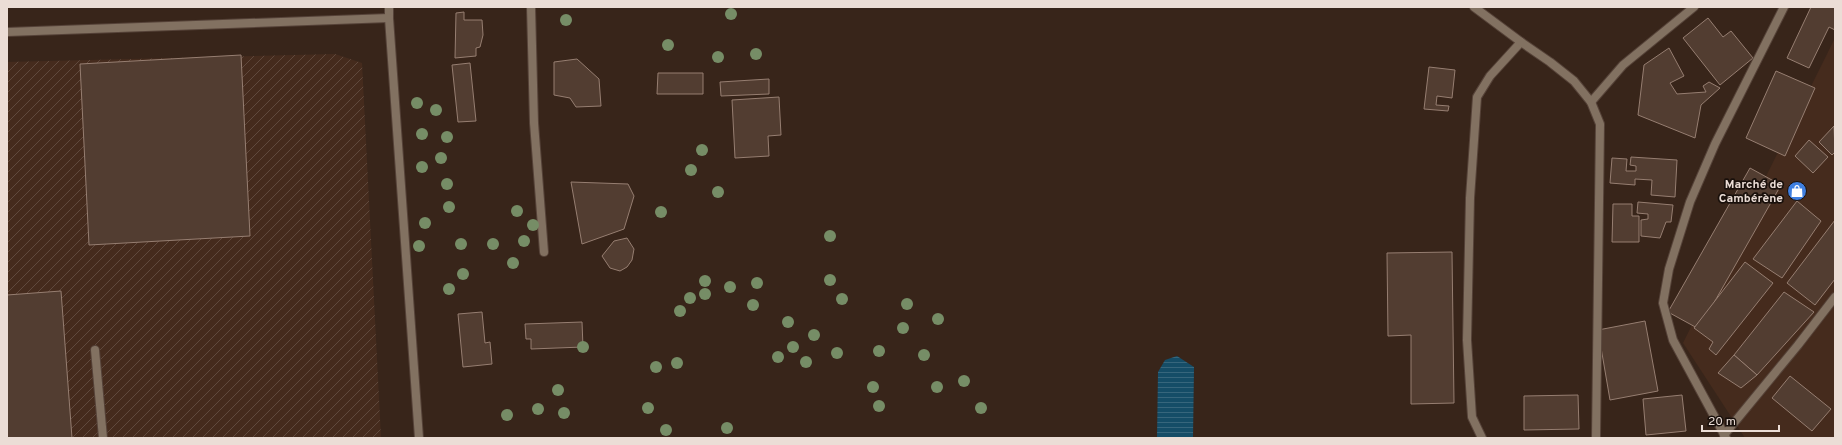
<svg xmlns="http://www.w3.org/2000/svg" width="1842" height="445" font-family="Overpass,sans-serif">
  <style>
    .built { fill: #452b1d }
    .industrial { fill: url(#industrial-furrows) }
    .water { fill: url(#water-rules) }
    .building { fill: #523d31; stroke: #967e71 }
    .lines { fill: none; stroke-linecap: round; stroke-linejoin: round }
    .lane-casing { stroke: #554238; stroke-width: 10 }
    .street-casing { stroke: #554238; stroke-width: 10 }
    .lane { stroke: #827161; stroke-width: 8 }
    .street { stroke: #827161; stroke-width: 8 }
    .tree { fill: #768d66 }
    .labels { text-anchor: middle; stroke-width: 3.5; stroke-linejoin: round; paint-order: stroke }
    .poi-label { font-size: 12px; font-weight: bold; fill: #ebddd6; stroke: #19100b; text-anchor: end }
  </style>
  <defs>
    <pattern id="industrial-furrows" width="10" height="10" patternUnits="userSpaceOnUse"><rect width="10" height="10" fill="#452b1d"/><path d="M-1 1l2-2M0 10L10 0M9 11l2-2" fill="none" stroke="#60493d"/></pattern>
    <pattern id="water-rules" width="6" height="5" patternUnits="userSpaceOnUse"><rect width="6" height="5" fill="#154d67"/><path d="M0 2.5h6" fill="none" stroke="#37667c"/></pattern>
  </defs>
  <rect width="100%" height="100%" fill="#38251a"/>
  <path class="built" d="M1835,38V438H1745L1683,343Z"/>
  <path class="industrial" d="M335,54L362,63L381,438H7V62Z"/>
  <path class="water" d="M1177,356L1194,367L1193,438H1157L1158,372L1165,360Z"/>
  <g class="building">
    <path d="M1811,7H1835V30L1829,27L1809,68L1787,58Z"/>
    <path d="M464,12V20H482L483,35L480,47L476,48V56L455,58L456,13Z"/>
    <path d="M1708,18L1723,37L1731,31L1753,58L1720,85L1683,38Z"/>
    <path d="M1669,48L1684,76L1670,83L1677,94L1706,92L1703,86L1709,82L1720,88L1701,105L1695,138L1638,115L1644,65Z"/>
    <path d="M241,55L250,236L89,245L80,64Z"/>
    <path d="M577,59L599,79L601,106L576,107L570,98L554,95V62Z"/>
    <path d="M470,63L476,121L458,122L452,65Z"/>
    <path d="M1429,67L1455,70L1452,98L1437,96L1436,105L1449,106L1448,111L1424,109Z"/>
    <path d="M1776,71L1815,88L1785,156L1746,138Z"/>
    <path d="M658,73H703V94H657Z"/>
    <path d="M769,79V94L721,96L720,82Z"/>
    <path d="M779,97L781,135L768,136L769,156L735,158L732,100Z"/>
    <path d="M1834,126L1835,152L1832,155L1819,142Z"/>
    <path d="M1809,140L1828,157L1813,173L1795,156Z"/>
    <path d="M1631,157L1677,160L1675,197L1651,195L1652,180L1635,179V185L1610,183L1612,158L1627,159L1626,171H1636V166L1630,165Z"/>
    <path d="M1750,168L1781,185L1699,329L1668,312Z"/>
    <path d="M571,182L628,184L634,196L624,229L582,244Z"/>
    <path d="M1797,201L1821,221L1782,278L1753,259Z"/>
    <path d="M1638,202L1673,205L1671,222H1666L1660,238L1641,236V220L1648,219V214L1637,213Z"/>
    <path d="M1613,204H1632V216H1639V242H1612Z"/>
    <path d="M1835,220V279L1815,305L1787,283Z"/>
    <path d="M627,238L634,249L632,260L627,267L620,271L610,268L602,256L614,241Z"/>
    <path d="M1452,252L1454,403L1411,404V335L1388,336L1387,253Z"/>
    <path d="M1745,262L1773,283L1716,355L1709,349L1713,342L1694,328Z"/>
    <path d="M61,291L72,438H7V295Z"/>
    <path d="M1784,292L1814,312L1757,375L1734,355Z"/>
    <path d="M482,312L485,343L490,342L492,364L463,367L458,314Z"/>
    <path d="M1645,321L1658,391L1610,400L1598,330Z"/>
    <path d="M582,322L583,347L531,349V339H526L525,324Z"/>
    <path d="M1734,355L1757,375L1741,388L1718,373Z"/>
    <path d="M1790,376L1831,409L1812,431L1772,398Z"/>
    <path d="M1578,395L1579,429L1524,430V396Z"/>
    <path d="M1682,395L1686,431L1646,435L1643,399Z"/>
  </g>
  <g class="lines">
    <g class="lane-casing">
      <g id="lane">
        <path d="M389,7V18L419,438"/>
        <path d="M531,7L534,123L544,252"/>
        <path d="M7,32L389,18"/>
        <path d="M95,350L103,438"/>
        <path d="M1724,435L1798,345L1835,297"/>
        <path d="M1482,438L1472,417L1467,340L1470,198L1477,97L1490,76L1521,42"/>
      </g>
    </g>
    <g class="street-casing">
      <g id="street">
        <path d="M1474,7L1521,42L1550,62L1574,81L1591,102L1600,124L1596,438"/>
        <path d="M1591,102L1623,65L1694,7"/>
        <path d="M1726,438L1673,340L1663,303L1669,269L1690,202L1715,144L1784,7"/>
      </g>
    </g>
    <use href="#lane" class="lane"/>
    <use href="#street" class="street"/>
  </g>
  <g class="tree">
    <circle cx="731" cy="14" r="6"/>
    <circle cx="566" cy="20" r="6"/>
    <circle cx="668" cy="45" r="6"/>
    <circle cx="756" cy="54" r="6"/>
    <circle cx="718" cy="57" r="6"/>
    <circle cx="417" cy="103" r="6"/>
    <circle cx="436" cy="110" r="6"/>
    <circle cx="422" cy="134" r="6"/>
    <circle cx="447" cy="137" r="6"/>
    <circle cx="702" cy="150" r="6"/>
    <circle cx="441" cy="158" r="6"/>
    <circle cx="422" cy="167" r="6"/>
    <circle cx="691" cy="170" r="6"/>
    <circle cx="447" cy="184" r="6"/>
    <circle cx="718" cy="192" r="6"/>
    <circle cx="449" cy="207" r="6"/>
    <circle cx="517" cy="211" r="6"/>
    <circle cx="661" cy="212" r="6"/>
    <circle cx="425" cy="223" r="6"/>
    <circle cx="533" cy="225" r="6"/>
    <circle cx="830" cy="236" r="6"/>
    <circle cx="524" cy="241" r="6"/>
    <circle cx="461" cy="244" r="6"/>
    <circle cx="493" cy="244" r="6"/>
    <circle cx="419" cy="246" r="6"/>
    <circle cx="513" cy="263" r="6"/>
    <circle cx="463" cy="274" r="6"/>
    <circle cx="830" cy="280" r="6"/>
    <circle cx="705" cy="281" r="6"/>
    <circle cx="757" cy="283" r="6"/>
    <circle cx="730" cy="287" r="6"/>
    <circle cx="449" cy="289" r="6"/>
    <circle cx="705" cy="294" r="6"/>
    <circle cx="690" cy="298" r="6"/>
    <circle cx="842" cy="299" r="6"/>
    <circle cx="907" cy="304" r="6"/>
    <circle cx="753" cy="305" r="6"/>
    <circle cx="680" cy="311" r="6"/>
    <circle cx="938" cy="319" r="6"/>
    <circle cx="788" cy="322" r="6"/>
    <circle cx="903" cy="328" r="6"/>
    <circle cx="814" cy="335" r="6"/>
    <circle cx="583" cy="347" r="6"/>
    <circle cx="793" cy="347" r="6"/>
    <circle cx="879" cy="351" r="6"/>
    <circle cx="837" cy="353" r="6"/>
    <circle cx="924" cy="355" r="6"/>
    <circle cx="778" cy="357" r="6"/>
    <circle cx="806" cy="362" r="6"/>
    <circle cx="677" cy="363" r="6"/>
    <circle cx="656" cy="367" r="6"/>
    <circle cx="964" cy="381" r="6"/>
    <circle cx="873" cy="387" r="6"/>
    <circle cx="937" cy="387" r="6"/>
    <circle cx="558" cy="390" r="6"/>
    <circle cx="879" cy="406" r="6"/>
    <circle cx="648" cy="408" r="6"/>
    <circle cx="981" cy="408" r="6"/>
    <circle cx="538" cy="409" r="6"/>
    <circle cx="564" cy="413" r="6"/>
    <circle cx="507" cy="415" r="6"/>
    <circle cx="727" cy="428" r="6"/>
    <circle cx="666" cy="430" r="6"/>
  </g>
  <defs>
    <g id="shop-disc" transform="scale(1)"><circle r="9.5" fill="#3f7fe0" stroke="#19100b"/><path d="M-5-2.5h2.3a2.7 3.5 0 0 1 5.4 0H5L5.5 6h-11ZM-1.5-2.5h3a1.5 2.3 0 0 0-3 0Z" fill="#fff"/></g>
  </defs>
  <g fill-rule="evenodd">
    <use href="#shop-disc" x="1797" y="191"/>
  </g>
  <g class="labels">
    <g class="poi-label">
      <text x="1783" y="188">Marché de<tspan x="1783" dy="14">Cambérène</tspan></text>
    </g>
  </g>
  <rect width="1842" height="445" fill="none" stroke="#ebddd6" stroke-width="16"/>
  <path d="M1702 425v6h77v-6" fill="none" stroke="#ebddd6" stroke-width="2"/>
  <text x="1708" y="425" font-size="12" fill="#ebddd6" stroke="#19100b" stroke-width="3" paint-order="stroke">20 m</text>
</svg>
